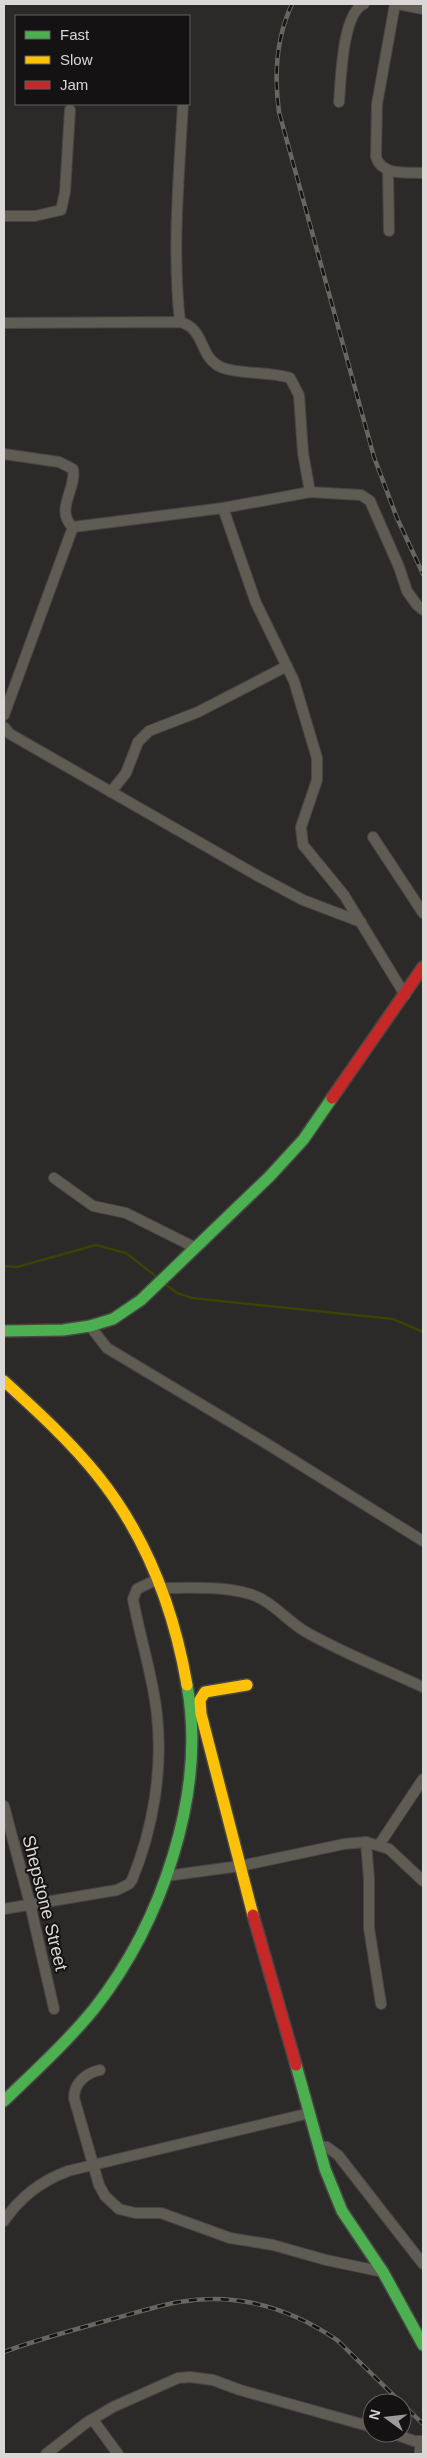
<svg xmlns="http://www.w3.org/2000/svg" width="427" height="2458" font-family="Helvetica,sans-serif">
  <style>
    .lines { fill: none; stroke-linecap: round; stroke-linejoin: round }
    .stream { stroke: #3a4204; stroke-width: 2.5 }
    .street-casing { stroke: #474645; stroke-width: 12 }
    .fast-casing { stroke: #474645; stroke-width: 14 }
    .slow-casing { stroke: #474645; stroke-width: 14 }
    .jam-casing { stroke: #474645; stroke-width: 14 }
    .street { stroke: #5f5c53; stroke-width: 10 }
    .fast { stroke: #4caf50; stroke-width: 11 }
    .slow { stroke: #ffc107; stroke-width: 11 }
    .jam { stroke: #c62828; stroke-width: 11 }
    .rail-casing { stroke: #686661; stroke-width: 4.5 }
    .rail { stroke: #141212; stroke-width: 2.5; stroke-dasharray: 8; stroke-linecap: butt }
    .labels { text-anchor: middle; stroke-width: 4; stroke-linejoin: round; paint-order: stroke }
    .street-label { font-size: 18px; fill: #d9d8d6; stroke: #141212 }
  </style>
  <rect width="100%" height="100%" fill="#2b2a29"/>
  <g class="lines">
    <g class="stream">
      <path d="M4,1266L17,1267L96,1245L126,1253L157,1277"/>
      <path d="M165,1284L177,1293L192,1298L393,1319L423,1332"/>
    </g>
    <g class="street-casing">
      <g id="street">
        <path d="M395,4L377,104L376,157C382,176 406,172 423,173"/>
        <path d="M398,4L423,9"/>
        <path d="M339,102C341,80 342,13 364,4"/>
        <path d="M388,171L389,231"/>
        <path d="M4,216H35L61,210L65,192L70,110"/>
        <path d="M180,322C172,250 179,176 183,104"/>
        <path d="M4,323L180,322C204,328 199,353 217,365C232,375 270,371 290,378L299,395L303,453L310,492"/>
        <path d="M4,454L59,462L73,469C77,488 54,511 73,527"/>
        <path d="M223,508L256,603L294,681L317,758V780L301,827L303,845L344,895L405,995"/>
        <path d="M73,527L223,508L310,492L361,495L370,501L399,567L407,591L417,605L423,610"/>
        <path d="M4,715L73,527"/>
        <path d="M4,727L10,734L258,876L303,900L361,922"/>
        <path d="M111,792L126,773L138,742L149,731L198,712L287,666"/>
        <path d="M373,837L423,913"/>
        <path d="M54,1178L93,1206L126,1213L194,1247"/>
        <path d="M90,1326L107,1348L264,1442L423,1541"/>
        <path d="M162,1588C191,1588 222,1586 250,1594C271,1600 287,1621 306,1632C343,1653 384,1669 423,1687"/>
        <path d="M4,1806L30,1904L54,2009"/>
        <path d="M366,1842L369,1879V1928L381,2004"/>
        <path d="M379,1845L423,1779"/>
        <path d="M166,1876L240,1866L344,1844L366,1842L389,1849L423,1881"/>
        <path d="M4,1909L117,1890L129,1884L132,1880C153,1829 163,1770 157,1715C153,1676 140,1638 133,1599L137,1589L158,1579"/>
        <path d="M100,2070C86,2073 74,2083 74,2098L99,2185L105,2196L119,2209L135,2213H161L230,2238L273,2245L326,2260L383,2272"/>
        <path d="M318,2146L327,2147L338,2155L423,2264"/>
        <path d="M4,2221C20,2197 41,2181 68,2171L310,2113"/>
        <path d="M93,2420L118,2454"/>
        <path d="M392,2433L414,2441H423"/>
        <path d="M420,2442V2454"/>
        <path d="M46,2454L86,2423L113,2407L178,2378L190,2377L213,2380L240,2390L372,2427"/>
      </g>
    </g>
    <g class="fast-casing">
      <g id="fast">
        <path d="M4,1331L63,1330L90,1326L113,1319L141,1300L270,1176L303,1140L332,1098"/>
        <path d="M296,2065L325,2169L342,2211L383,2272L423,2345"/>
        <path d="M4,2101C35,2071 67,2042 94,2009C161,1924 207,1793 187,1685"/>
      </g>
    </g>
    <g class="slow-casing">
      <g id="slow">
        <path d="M4,1381C37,1411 70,1441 98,1476C146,1536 174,1610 187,1685"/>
        <path d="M247,1685L205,1692L200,1700L201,1714L253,1915"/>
      </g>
    </g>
    <g class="jam-casing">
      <g id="jam">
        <path d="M332,1098L423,967"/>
        <path d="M253,1915L296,2065"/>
      </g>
    </g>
    <use href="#street" class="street"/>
    <use href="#fast" class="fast"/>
    <use href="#slow" class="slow"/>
    <use href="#jam" class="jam"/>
    <g class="rail-casing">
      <g id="rail">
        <path d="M292,4C276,38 274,75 279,112L374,457L397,518L423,574"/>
        <path d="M4,2352C38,2339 74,2330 109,2320C132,2314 156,2306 179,2302C236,2292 290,2308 337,2340L423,2424"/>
      </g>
    </g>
    <use href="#rail" class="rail"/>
  </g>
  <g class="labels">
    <g class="street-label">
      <text transform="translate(45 1903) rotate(76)" y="6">Shepstone Street</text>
    </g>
  </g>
  <rect width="427" height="2458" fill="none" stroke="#d9d8d6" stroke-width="10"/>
  <rect x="15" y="15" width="175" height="90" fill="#141212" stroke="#636160"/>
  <rect x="25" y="31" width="25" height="8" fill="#4caf50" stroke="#636160"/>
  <text x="60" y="40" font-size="15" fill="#d9d8d6">Fast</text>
  <rect x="25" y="56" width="25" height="8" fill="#ffc107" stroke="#636160"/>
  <text x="60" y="65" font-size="15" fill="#d9d8d6">Slow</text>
  <rect x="25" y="81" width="25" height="8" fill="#c62828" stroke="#636160"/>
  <text x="60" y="90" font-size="15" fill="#d9d8d6">Jam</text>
  <g transform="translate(387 2418) rotate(285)"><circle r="24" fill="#141212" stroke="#636160"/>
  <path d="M0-4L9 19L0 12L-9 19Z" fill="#9c9b99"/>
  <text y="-8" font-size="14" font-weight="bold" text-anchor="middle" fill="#d9d8d6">N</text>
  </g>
</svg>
